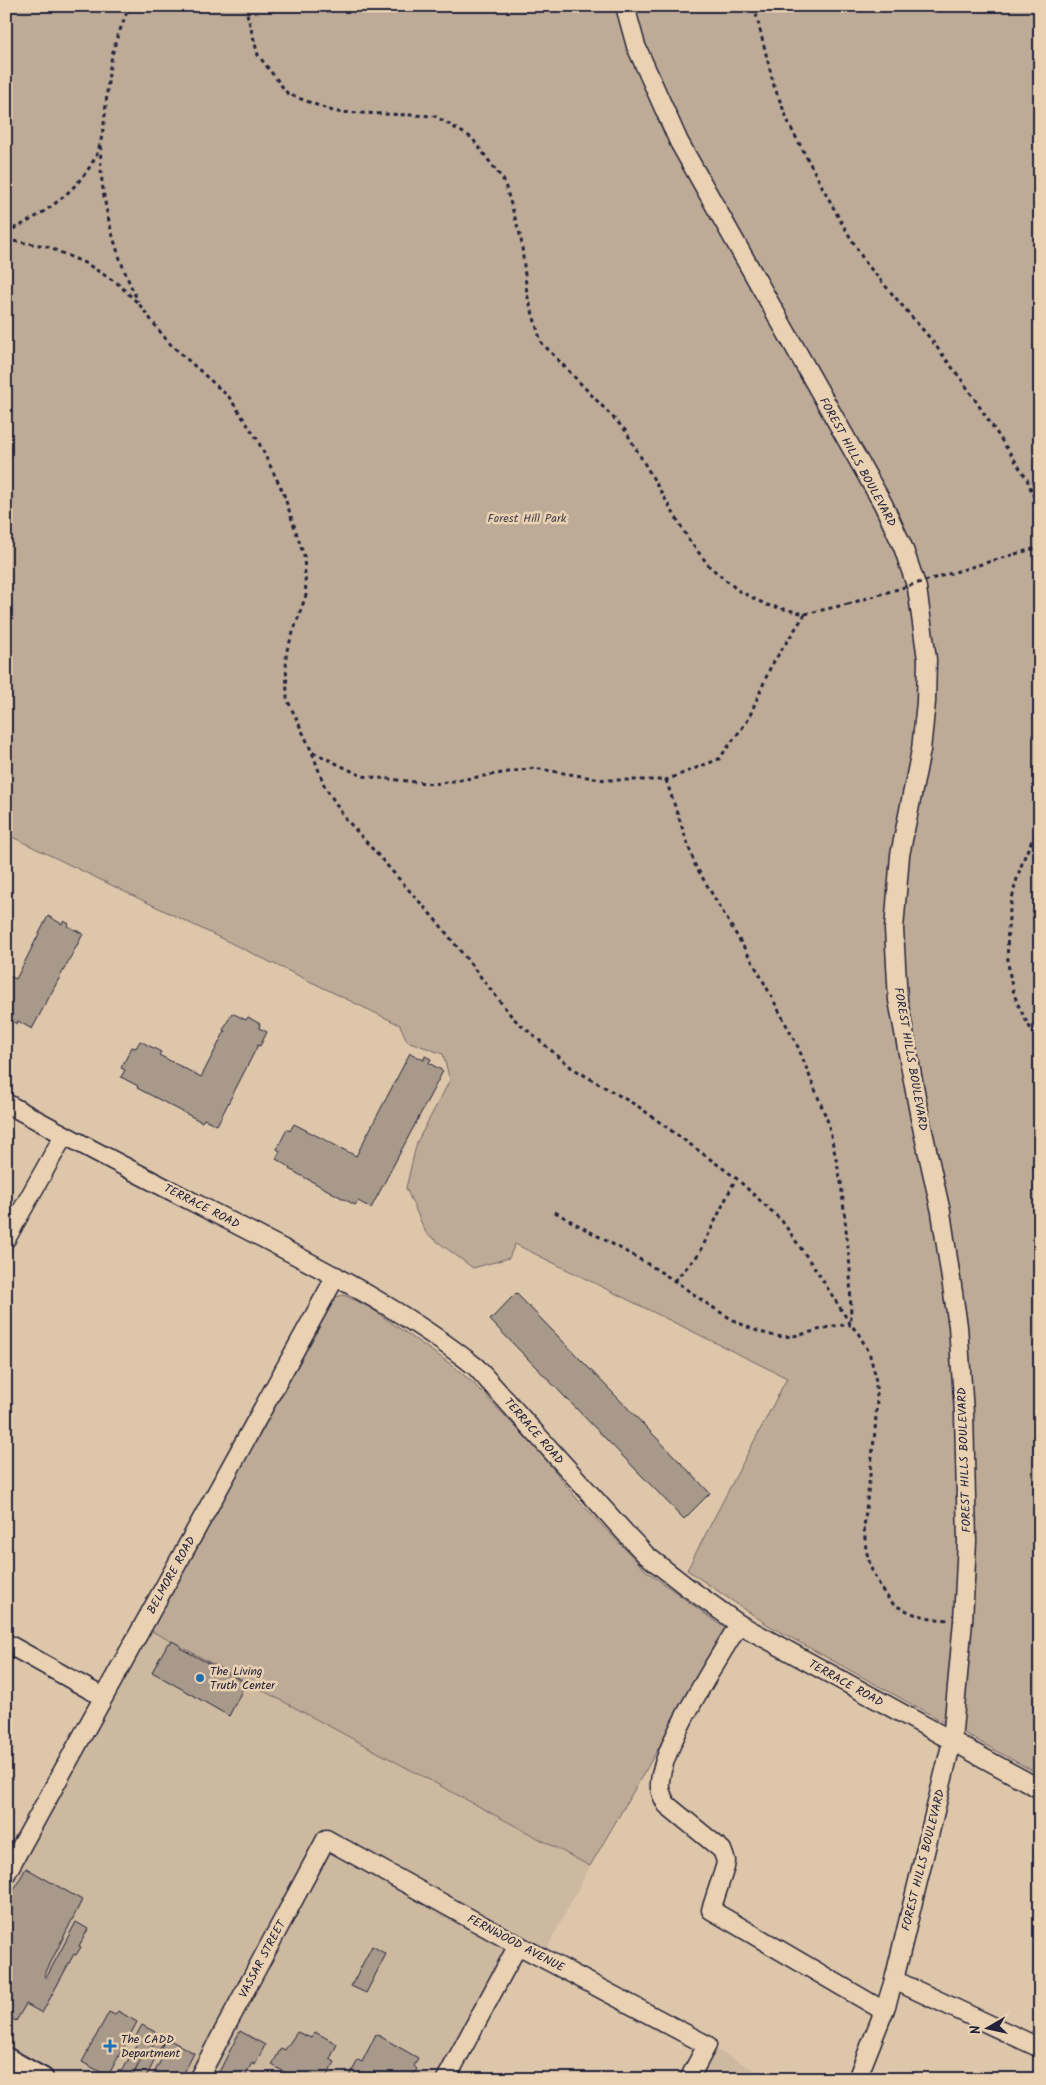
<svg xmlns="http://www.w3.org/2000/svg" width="1046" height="2085" font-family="Kalam,sans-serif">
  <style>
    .built { fill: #cdb8a0 }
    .green { fill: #beab97; stroke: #706669 }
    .building { fill: #a8998a; stroke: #22223b }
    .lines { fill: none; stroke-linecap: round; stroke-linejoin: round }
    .minor-casing { stroke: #22223b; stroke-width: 21 }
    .major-casing { stroke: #22223b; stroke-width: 26 }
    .path { stroke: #22223b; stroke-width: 3; stroke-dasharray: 4 4; stroke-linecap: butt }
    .minor { stroke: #e9d1b1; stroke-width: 18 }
    .major { stroke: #e9d1b1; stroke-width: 22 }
    .path-bridge { stroke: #22223b; stroke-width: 3; stroke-dasharray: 4 4; stroke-linecap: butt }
    .poi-dot { fill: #1f6fb2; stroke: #e9d1b1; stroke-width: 2 }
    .labels { text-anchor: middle; stroke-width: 5; stroke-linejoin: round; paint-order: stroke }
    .street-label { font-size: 12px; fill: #22223b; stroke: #e9d1b1 }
    .park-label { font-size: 12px; fill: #413d4d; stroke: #e9d1b1 }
    .poi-label { font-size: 12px; fill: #22223b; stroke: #e9d1b1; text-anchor: start }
  </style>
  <rect width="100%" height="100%" fill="#ddc6aa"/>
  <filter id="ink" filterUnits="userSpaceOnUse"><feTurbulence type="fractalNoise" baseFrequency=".02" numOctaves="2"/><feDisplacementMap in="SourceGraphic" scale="10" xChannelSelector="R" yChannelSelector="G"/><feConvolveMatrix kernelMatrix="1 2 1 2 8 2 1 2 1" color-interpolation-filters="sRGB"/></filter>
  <g filter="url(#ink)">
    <g class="built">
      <path d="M148,1629L590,1866L542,1958L518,1945L446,2079H6V1874Z"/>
      <path d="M707,2045L772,2079H689Z"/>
    </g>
    <g class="green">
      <path d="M6,6H1040V1775L768,1625L687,1570L787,1378L515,1244L509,1258L473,1268L426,1233L406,1188L417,1142L450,1080L443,1054L407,1041L400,1025L6,834Z"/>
      <path d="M344,1295L369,1307L449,1363L471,1381L538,1450L577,1499L645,1570L727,1630L590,1866L148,1629L327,1302L335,1297Z"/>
    </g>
    <g class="building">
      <path d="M48,916L62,924L64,921L69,924L68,926L83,934L32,1029L18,1021L17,1024L6,1018V974L16,979Z"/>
      <path d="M232,1013L246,1020L248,1017L260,1024L259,1028L267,1032L260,1046L258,1045L217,1125L204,1119L202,1122L137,1088L138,1086L121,1077L125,1070L121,1068L132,1047L136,1048L140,1041L161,1052L159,1055L201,1077L225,1031L223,1030Z"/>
      <path d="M410,1053L424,1060L425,1056L431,1059L429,1063L443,1071L371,1208L358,1201L355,1205L289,1169L290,1167L276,1159L280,1151L277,1149L287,1129L290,1131L294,1124L356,1156Z"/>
      <path d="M516,1293L710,1493L684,1519L490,1320Z"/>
      <path d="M172,1641L181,1646L180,1648L246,1683L229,1716L152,1672L168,1643L170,1644Z"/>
      <path d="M26,1868L82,1900L44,1976L46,1978L76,1922L88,1929L79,1946L81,1947L76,1955L74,1954L42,2013L26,2004L16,2021L6,2016V1904Z"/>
      <path d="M372,1946L386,1954L366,1993L351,1986Z"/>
      <path d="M118,2011L137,2022L108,2076L82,2062L109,2012L115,2015Z"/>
      <path d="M142,2025L159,2034L149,2053L145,2052L131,2079H113L118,2071L123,2070L138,2041L136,2036Z"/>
      <path d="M240,2031L265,2045L255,2065L252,2063L246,2074L254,2079H218L217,2076Z"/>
      <path d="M297,2032L311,2038L315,2032L337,2044L330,2059L335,2062L325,2079H297L272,2065L281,2048L285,2050Z"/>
      <path d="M159,2034L166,2038L145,2079H131L145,2052L149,2053Z"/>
      <path d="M376,2034L418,2058L414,2066L417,2069L411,2079H348L358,2060L362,2062Z"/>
      <path d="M166,2038L194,2053L181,2079H151L161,2060L156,2057Z"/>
    </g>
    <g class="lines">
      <g class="minor-casing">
        <g id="minor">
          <path d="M625,6L636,46L679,142L883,504L903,547L917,588L927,659L926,702L921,750L900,855L894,929L898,1000L920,1118L941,1212L958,1326L964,1413L967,1541L963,1621L952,1741L894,1980L886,2006L857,2079"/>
          <path d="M6,1103C88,1149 172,1191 255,1234C330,1273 410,1314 476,1367L628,1536L646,1555L687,1587L739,1624L1040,1789"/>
          <path d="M6,1239L64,1135"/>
          <path d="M739,1624C720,1656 656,1754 660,1788C661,1794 664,1800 667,1805L722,1850L726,1861L725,1867L711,1910L884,2011"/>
          <path d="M6,1643L103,1697"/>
          <path d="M6,1874L336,1276"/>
          <path d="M894,1980L1040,2048"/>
          <path d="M198,2079L326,1839L518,1945L707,2045L689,2079"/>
          <path d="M446,2079L518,1945"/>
        </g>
      </g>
      <g class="major-casing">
        <path id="major" d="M6,2059L42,2079"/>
      </g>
      <g class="path">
        <path d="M245,6L258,55L288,94L335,112L435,116L472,138L504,181L521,238L527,294L541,342L625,430L689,540L710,567L739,591L767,605L805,614L848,604"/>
        <path d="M754,6L774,86L790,126L840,220L865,262L929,337L964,383L1027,479L1040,513"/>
        <path d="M101,146C98,195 116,258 138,301"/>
        <path d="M6,232C43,217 93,181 101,140C107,114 106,87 111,61C114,42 123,24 129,6"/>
        <path d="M6,240L46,246L87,264L117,283L139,304L168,342L229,397L257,439L283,492L304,556L306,595L286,653L287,699L312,752L324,785L345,818L440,925L513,1018L572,1068L639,1107L736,1178L782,1221L818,1273L851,1325L858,1333L869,1352L875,1374L877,1400L875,1431L864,1527L866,1550L872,1571L884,1593L894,1605L914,1614L935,1619L949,1620"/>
        <path d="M1015,554L1040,547"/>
        <path d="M313,752L362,776L434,784L534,768L605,780H666L719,759L748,720L771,666L805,614"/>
        <path d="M666,780L695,865L759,973L798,1047L828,1122L841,1182L850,1267L851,1324"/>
        <path d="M1040,827C1010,873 997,950 1017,1002C1023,1016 1031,1030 1040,1043"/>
        <path d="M555,1212C591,1233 629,1252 664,1274C700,1297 734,1328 776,1336C802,1340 825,1323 851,1325"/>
        <path d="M674,1281L699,1254L736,1178"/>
      </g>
      <use href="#minor" class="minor"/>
      <use href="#major" class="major"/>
      <path class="path-bridge" d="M848,604L1015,554"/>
    </g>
  </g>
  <g class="poi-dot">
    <circle cx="200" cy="1678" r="5"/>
    <path d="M107.5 2038.5h5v5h5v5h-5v5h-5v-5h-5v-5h5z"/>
  </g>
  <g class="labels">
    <g class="street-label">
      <text transform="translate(858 462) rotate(61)" y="4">FOREST HILLS BOULEVARD</text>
      <text transform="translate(911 1059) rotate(80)" y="4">FOREST HILLS BOULEVARD</text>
      <text transform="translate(202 1206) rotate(27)" y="4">TERRACE ROAD</text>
      <text transform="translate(534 1431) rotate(49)" y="4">TERRACE ROAD</text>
      <text transform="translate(964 1460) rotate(-92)" y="4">FOREST HILLS BOULEVARD</text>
      <text transform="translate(171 1575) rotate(-61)" y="4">BELMORE ROAD</text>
      <text transform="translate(846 1683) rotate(29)" y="4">TERRACE ROAD</text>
      <text transform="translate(923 1860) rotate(-76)" y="4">FOREST HILLS BOULEVARD</text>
      <text transform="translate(516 1943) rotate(28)" y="4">FERNWOOD AVENUE</text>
      <text transform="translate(262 1959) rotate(-62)" y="4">VASSAR STREET</text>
    </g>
    <g class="park-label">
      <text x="527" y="522">Forest Hill Park</text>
    </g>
    <g class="poi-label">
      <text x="210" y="1675">The Living<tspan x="210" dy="14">Truth Center</tspan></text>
      <text x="121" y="2043">The CADD<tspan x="121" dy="14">Department</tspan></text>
    </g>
  </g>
  <rect width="1046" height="2085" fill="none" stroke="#e9d1b1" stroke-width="25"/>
  <rect x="12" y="12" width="1021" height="2060" fill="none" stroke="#22223b" stroke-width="2" filter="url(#ink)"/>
  <g transform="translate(988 2028) rotate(261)" stroke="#e9d1b1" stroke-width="4" paint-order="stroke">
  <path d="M0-4L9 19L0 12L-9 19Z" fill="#22223b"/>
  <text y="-8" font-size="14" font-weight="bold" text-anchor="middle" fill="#22223b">N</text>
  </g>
</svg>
